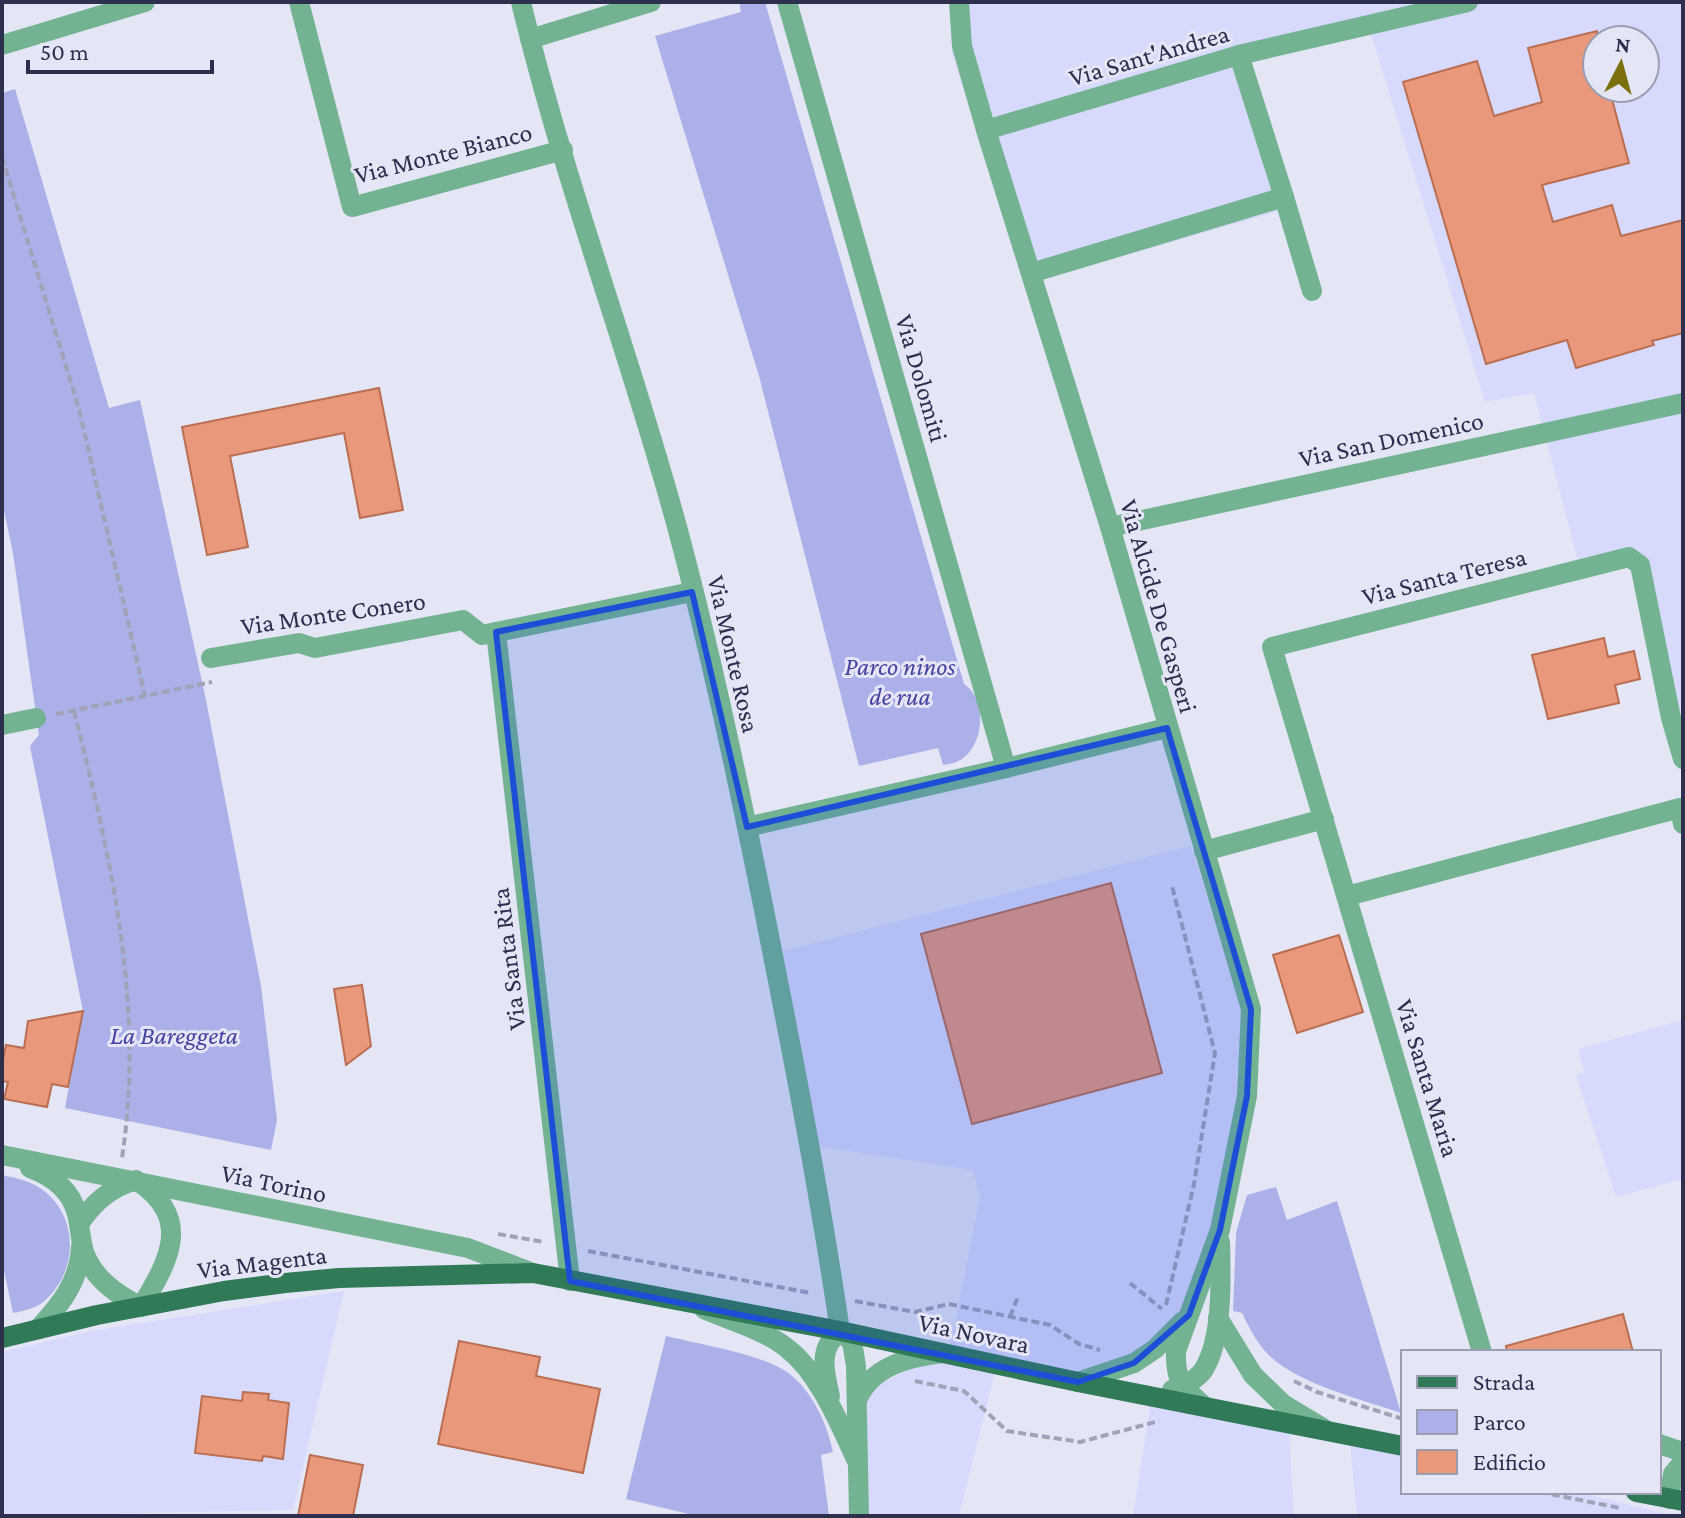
<svg xmlns="http://www.w3.org/2000/svg" width="1685" height="1518" font-family="'Crimson Pro',serif">
  <style>
    .built { fill: #d7dafc; fill-rule: evenodd }
    .green { fill: #abb0e9 }
    .building { fill: #e9987b; stroke: #ba6e52; stroke-width: 2 }
    .lines { fill: none; stroke-linecap: round; stroke-linejoin: round }
    .path { stroke: #a0a2b7; stroke-width: 4; stroke-dasharray: 8 4; stroke-linecap: butt }
    .minor { stroke: #74b392; stroke-width: 20 }
    .primary { stroke: #307a58; stroke-width: 20 }
    .marked { fill: #1d4ed8; fill-opacity: 0.2; stroke: #1d4ed8; stroke-width: 6; stroke-linejoin: round }
    .labels { text-anchor: middle; stroke-width: 6; stroke-linejoin: round; paint-order: stroke }
    .street-label { font-size: 26px; fill: #2e2f4d; stroke: #e4e6f6 }
    .park-label { font-size: 26px; font-style: italic; fill: #4741a1; stroke: #e4e6f6 }
  </style>
  <rect width="100%" height="100%" fill="#e4e6f6"/>
  <g class="built">
    <path d="M950,2H1683V710L1669,713L1635,548L1578,561L1534,393L1485,402L1371,34L1251,61L1297,206L1025,284L952,53ZM1597,40H1645V88H1597Z"/>
    <path d="M1191,846L1242,1010L1237,1093L1212,1228L1186,1311L1130,1357L1077,1377L950,1348L980,1197L973,1170L817,1146L783,951Z"/>
    <path d="M1683,1020V1179L1616,1197L1576,1075L1584,1072L1578,1049Z"/>
    <path d="M344,1291L293,1510L2,1516V1352L91,1331Z"/>
    <path d="M942,1361L995,1372L959,1516H868L864,1461L867,1398L884,1382L914,1367Z"/>
    <path d="M1150,1406L1289,1431L1294,1516H1133Z"/>
    <path d="M1350,1442L1403,1452V1492H1578L1674,1516H1357Z"/>
  </g>
  <g class="green">
    <path d="M739,2H765L964,684C989,700 984,751 956,762C952,764 947,764 943,765L938,748L859,766L759,376L655,36L741,12Z"/>
    <path d="M15,89L109,408L140,400L206,700L261,986L277,1120L271,1150L65,1108L83,1011L30,746L39,735L13,553L2,501V93Z"/>
    <path d="M2,1175C16,1178 31,1181 43,1190C80,1218 78,1274 42,1303C33,1309 23,1311 13,1313L2,1261Z"/>
    <path d="M1276,1187L1287,1220L1337,1201L1401,1413C1361,1399 1292,1383 1264,1350C1255,1339 1248,1326 1242,1313L1233,1311L1236,1233L1247,1195Z"/>
    <path d="M666,1336C698,1344 761,1354 787,1372C812,1390 827,1423 833,1452L821,1455L829,1516H697L626,1499Z"/>
  </g>
  <g class="building">
    <path d="M1597,31V88H1609L1629,163L1542,185L1553,222L1612,205L1621,236L1683,220V333L1652,341L1654,345L1576,368L1567,340L1486,364L1403,82L1477,61L1494,116L1542,102L1528,48Z"/>
    <path d="M379,388L403,510L360,518L344,433L230,456L248,547L207,555L182,427Z"/>
    <path d="M1604,638L1608,657L1634,651L1640,679L1615,685L1619,703L1548,719L1532,655Z"/>
    <path d="M1111,883L1162,1073L972,1124L921,934Z"/>
    <path d="M1339,935L1363,1012L1297,1033L1273,955Z"/>
    <path d="M362,985L371,1046L346,1065L334,989Z"/>
    <path d="M83,1011L68,1087L52,1084L47,1107L4,1099L8,1082L2,1081V1064L6,1045L24,1048L28,1021Z"/>
    <path d="M1623,1314L1633,1352H1507L1506,1346Z"/>
    <path d="M459,1341L540,1357L536,1376L600,1389L583,1473L438,1444Z"/>
    <path d="M243,1392L269,1394L268,1400L289,1403L283,1459L263,1456L262,1461L195,1453L202,1396L242,1401Z"/>
    <path d="M310,1455L363,1465L353,1516H298Z"/>
  </g>
  <g class="lines">
    <g class="path">
      <path d="M2,157L79,409L145,696"/>
      <path d="M74,711C111,858 145,1006 122,1158"/>
      <path d="M56,714L212,682"/>
      <path d="M498,1234L544,1242"/>
      <path d="M588,1251L811,1293"/>
      <path d="M1130,1283L1162,1309"/>
      <path d="M855,1301L915,1312L949,1304L1050,1325L1079,1344L1100,1350"/>
      <path d="M1166,1305L1194,1184L1215,1053L1172,886"/>
      <path d="M1010,1317L1018,1297"/>
      <path d="M915,1381L964,1391L1007,1431L1080,1442L1159,1421"/>
      <path d="M1294,1381L1317,1392L1403,1419"/>
      <path d="M1540,1492L1620,1508"/>
    </g>
    <g class="minor">
      <path d="M299,2L352,207L563,150"/>
      <path d="M521,2C563,178 628,348 676,523C710,649 737,777 763,905C791,1046 819,1188 840,1331"/>
      <path d="M787,2L1006,768"/>
      <path d="M959,2L962,46L986,130L1110,527L1251,1009L1247,1096L1220,1230L1176,1351C1175,1382 1182,1386 1204,1406"/>
      <path d="M530,39L651,2"/>
      <path d="M2,45L145,2"/>
      <path d="M986,130L1239,55L1468,2"/>
      <path d="M1284,197L1312,291"/>
      <path d="M1031,273L1284,197L1239,55"/>
      <path d="M1110,527L1683,403"/>
      <path d="M496,632L570,1281"/>
      <path d="M211,658L299,643L315,648L463,620L482,635L692,592"/>
      <path d="M2,725L36,718"/>
      <path d="M747,827L1006,768L1167,728"/>
      <path d="M1204,851L1324,819"/>
      <path d="M1347,896L1680,808L1683,824"/>
      <path d="M2,1155L468,1248L533,1273"/>
      <path d="M30,1168C52,1176 71,1190 77,1214C81,1229 80,1244 86,1257C97,1281 118,1295 141,1307C170,1259 193,1218 136,1180C110,1188 94,1202 79,1224"/>
      <path d="M704,1309C731,1321 765,1330 788,1349C819,1373 840,1425 856,1459"/>
      <path d="M1218,1318L1253,1375L1283,1404L1323,1428"/>
      <path d="M38,1329C61,1304 79,1282 81,1247"/>
      <path d="M840,1331L852,1342L856,1366L859,1516"/>
      <path d="M1482,1352L1272,647L1629,557L1640,565L1671,718L1683,759"/>
      <path d="M1078,1382L1134,1363L1155,1349L1183,1321"/>
      <path d="M1172,1390C1183,1386 1198,1379 1204,1369C1223,1338 1221,1277 1220,1242"/>
      <path d="M830,1396C824,1371 818,1348 840,1331"/>
      <path d="M858,1398C873,1366 909,1357 942,1353"/>
      <path d="M1659,1444L1683,1452"/>
      <path d="M1669,1499L1673,1474L1683,1462"/>
    </g>
    <g class="primary">
      <path d="M2,1338L97,1315L224,1291L285,1283L339,1278L533,1273L840,1331L1078,1382L1403,1446"/>
      <path d="M1636,1492L1683,1501"/>
    </g>
  </g>
  <path class="marked" d="M692,592L747,827L1167,728L1251,1009L1247,1096L1220,1230L1189,1315L1134,1363L1078,1382L570,1281L496,632Z"/>
  <g class="labels">
    <g class="street-label">
      <text transform="translate(1149 55) rotate(-16)" y="9">Via Sant'Andrea</text>
      <text transform="translate(443 153) rotate(-14)" y="9">Via Monte Bianco</text>
      <text transform="translate(922 378) rotate(74)" y="9">Via Dolomiti</text>
      <text transform="translate(1391 439) rotate(-12)" y="9">Via San Domenico</text>
      <text transform="translate(1444 576) rotate(-14)" y="9">Via Santa Teresa</text>
      <text transform="translate(1159 606) rotate(74)" y="9">Via Alcide De Gasperi</text>
      <text transform="translate(333 613) rotate(-8)" y="9">Via Monte Conero</text>
      <text transform="translate(734 654) rotate(77)" y="9">Via Monte Rosa</text>
      <text transform="translate(508 959) rotate(-97)" y="9">Via Santa Rita</text>
      <text transform="translate(1428 1078) rotate(73)" y="9">Via Santa Maria</text>
      <text transform="translate(274 1183) rotate(12)" y="9">Via Torino</text>
      <text transform="translate(262 1262) rotate(-7)" y="9">Via Magenta</text>
      <text transform="translate(974 1333) rotate(12)" y="9">Via Novara</text>
    </g>
    <g class="park-label">
      <text x="900" y="675">Parco ninos<tspan x="900" dy="30">de rua</tspan></text>
      <text x="174" y="1044">La Bareggeta</text>
    </g>
  </g>
  <rect width="1685" height="1518" fill="none" stroke="#2e2f4d" stroke-width="8"/>
  <rect x="1401" y="1350" width="260" height="144" fill="#e4e6f6" stroke="#9b9db2" stroke-width="2"/>
  <rect x="1417" y="1376" width="40" height="12" fill="#307a58" stroke="#9b9db2" stroke-width="2"/>
  <text x="1473" y="1390" font-size="24" fill="#2e2f4d">Strada</text>
  <rect x="1417" y="1410" width="40" height="24" fill="#abb0e9" stroke="#9b9db2" stroke-width="2"/>
  <text x="1473" y="1430" font-size="24" fill="#2e2f4d">Parco</text>
  <rect x="1417" y="1450" width="40" height="24" fill="#e9987b" stroke="#9b9db2" stroke-width="2"/>
  <text x="1473" y="1470" font-size="24" fill="#2e2f4d">Edificio</text>
  <g transform="translate(1621 64) rotate(6)"><circle r="38" fill="#e4e6f6" stroke="#9b9db2" stroke-width="2"/>
  <path d="M0-6L14 30L0 20L-14 30Z" fill="#7c6f0d"/>
  <text y="-12" font-size="22" font-weight="bold" text-anchor="middle" fill="#2e2f4d">N</text>
  </g>
  <path d="M28 60v12h184v-12" fill="none" stroke="#2e2f4d" stroke-width="4"/>
  <text x="40" y="60" font-size="24" fill="#2e2f4d" stroke="#e4e6f6" stroke-width="6" paint-order="stroke">50 m</text>
</svg>
